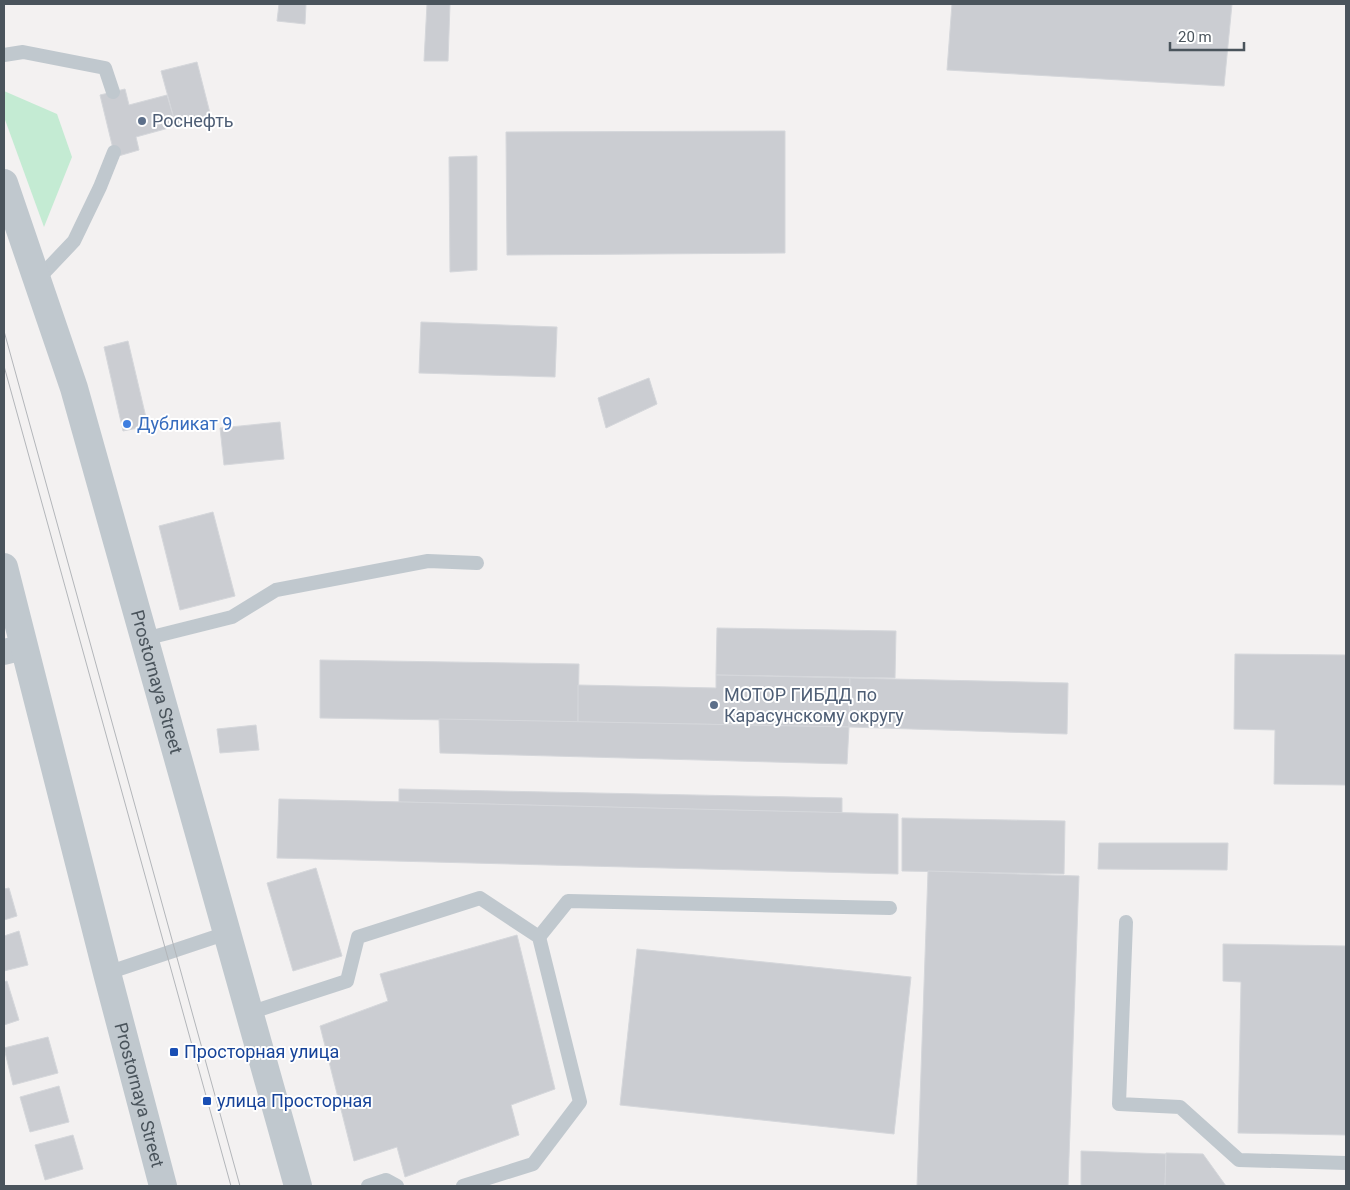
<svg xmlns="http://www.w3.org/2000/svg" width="1350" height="1190" font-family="Roboto,sans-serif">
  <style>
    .green { fill: #c4ebd3 }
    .building { fill: #cbcdd2; stroke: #d5d7db }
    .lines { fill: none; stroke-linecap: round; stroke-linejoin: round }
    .service { stroke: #c0c8ce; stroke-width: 14 }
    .minor { stroke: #c0c8ce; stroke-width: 26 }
    .tertiary { stroke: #c0c8ce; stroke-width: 28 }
    .tram { stroke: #b3b6ba; stroke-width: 1 }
    .service-dot { fill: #5c6f8a; stroke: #fff; stroke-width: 2 }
    .shop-dot { fill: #3f7fe0; stroke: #fff; stroke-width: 2 }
    .transit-dot { fill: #1a4fb4; stroke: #fff; stroke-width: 2 }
    .labels { text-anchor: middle; stroke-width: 4; stroke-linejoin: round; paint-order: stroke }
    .service-label { font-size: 18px; fill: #4e5e75; stroke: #fff; text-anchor: start }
    .shop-label { font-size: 18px; fill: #366cbe; stroke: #fff; text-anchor: start }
    .street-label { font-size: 18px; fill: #4a545c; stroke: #fff }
    .transit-label { font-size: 18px; fill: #164399; stroke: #fff; text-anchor: start }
  </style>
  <rect width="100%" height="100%" fill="#f3f1f1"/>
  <path class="green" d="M4,91L57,114L72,157L44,227L4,117Z"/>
  <g class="building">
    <path d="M279,4H306L305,24L277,21Z"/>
    <path d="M427,4H450L448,61H424Z"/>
    <path d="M952,4H1232L1224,86L947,70Z"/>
    <path d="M197,62L211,117L176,126L161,71Z"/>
    <path d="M125,89L129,105L167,95L176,126L136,137L139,150L115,157L100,95Z"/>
    <path d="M785,131V253L507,255L506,132Z"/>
    <path d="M477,156V270L450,272L449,157Z"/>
    <path d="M421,322L557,327L555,377L419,373Z"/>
    <path d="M128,341L148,426L123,431L104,347Z"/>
    <path d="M649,378L657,404L606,428L598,398Z"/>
    <path d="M280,422L284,459L224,465L220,428Z"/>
    <path d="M213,512L235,596L180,610L159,526Z"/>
    <path d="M717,628L896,631L895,678L716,675Z"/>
    <path d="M1235,654L1346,655V785L1274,784L1275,730L1234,729Z"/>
    <path d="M320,660L579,664L578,722L320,718Z"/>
    <path d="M716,675L850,678L849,727L578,722V685L716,688Z"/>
    <path d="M850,678L1068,683L1067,734L849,727Z"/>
    <path d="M439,719L849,727L847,764L440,753Z"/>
    <path d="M256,725L259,750L220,753L217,729Z"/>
    <path d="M399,789L842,798V813L399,802Z"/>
    <path d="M279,799L898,814V874L277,858Z"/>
    <path d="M902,818L1065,821L1064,874L902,871Z"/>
    <path d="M1099,843H1228L1227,870L1098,869Z"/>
    <path d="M316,868L342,956L293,971L267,883Z"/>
    <path d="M928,871L1079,876L1068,1186H917Z"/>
    <path d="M9,888L17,916L4,920V889Z"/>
    <path d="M19,931L28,965L4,971V936Z"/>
    <path d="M517,935L555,1089L511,1105L519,1135L405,1177L397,1147L354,1161L320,1026L388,1001L380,974Z"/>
    <path d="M1223,944L1346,946V1135L1238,1133L1241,982L1223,981Z"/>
    <path d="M637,949L911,977L894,1134L620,1105Z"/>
    <path d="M7,981L19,1020L4,1025V982Z"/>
    <path d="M48,1037L58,1073L13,1085L4,1048Z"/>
    <path d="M59,1086L69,1122L30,1132L20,1097Z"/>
    <path d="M73,1135L83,1169L45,1180L35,1145Z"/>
    <path d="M1081,1151L1166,1154L1165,1186H1081Z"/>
    <path d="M1166,1153L1203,1154L1226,1186H1165Z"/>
  </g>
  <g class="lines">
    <g class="service">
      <path d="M4,55L23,52L105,68L113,92"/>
      <path d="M38,279L74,241L100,187L114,152"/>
      <path d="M144,639L232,617L276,590L428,561L477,563"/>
      <path d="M1126,922L1119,1104L1180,1107L1239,1160L1346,1163"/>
      <path d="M539,937L568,901L890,908"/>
      <path d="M107,973L227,933"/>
      <path d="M249,1013L347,981L358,937L480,898L539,937L580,1102L533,1164L463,1186"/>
      <path d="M368,1186L386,1180L397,1186"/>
    </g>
    <path class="minor" d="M4,652L24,647"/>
    <g class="tertiary">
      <path id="s1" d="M4,183L74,388L298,1186"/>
      <path id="s2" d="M4,567L107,973L163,1186"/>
    </g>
    <g class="tram">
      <path d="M4,331L240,1186"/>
      <path d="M4,366L231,1186"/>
    </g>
  </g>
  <g class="service-dot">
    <circle cx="142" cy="121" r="5"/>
    <circle cx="714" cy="705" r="5"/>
  </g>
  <circle class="shop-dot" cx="127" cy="424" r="5"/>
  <g class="transit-dot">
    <rect x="169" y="1047" width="10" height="10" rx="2.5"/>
    <rect x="202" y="1096" width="10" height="10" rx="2.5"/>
  </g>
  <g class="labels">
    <g class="service-label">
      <text x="152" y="127">Роснефть</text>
      <text x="724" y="701">МОТОР ГИБДД по<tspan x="724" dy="21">Карасунскому округу</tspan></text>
    </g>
    <g class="shop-label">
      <text x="137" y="430">Дубликат 9</text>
    </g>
    <g class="street-label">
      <text dy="6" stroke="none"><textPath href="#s1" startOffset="522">Prostornaya Street</textPath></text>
      <text dy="6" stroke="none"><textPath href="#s2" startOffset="545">Prostornaya Street</textPath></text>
    </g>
    <g class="transit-label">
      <text x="184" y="1058">Просторная улица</text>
      <text x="217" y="1107">улица Просторная</text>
    </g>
  </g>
  <rect width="1350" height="1190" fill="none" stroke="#4a545c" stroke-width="10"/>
  <path d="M1170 42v8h74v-8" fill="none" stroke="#4a545c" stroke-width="2.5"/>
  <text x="1178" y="42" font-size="15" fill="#4a545c" stroke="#ffffff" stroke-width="4" paint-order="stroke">20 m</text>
</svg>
